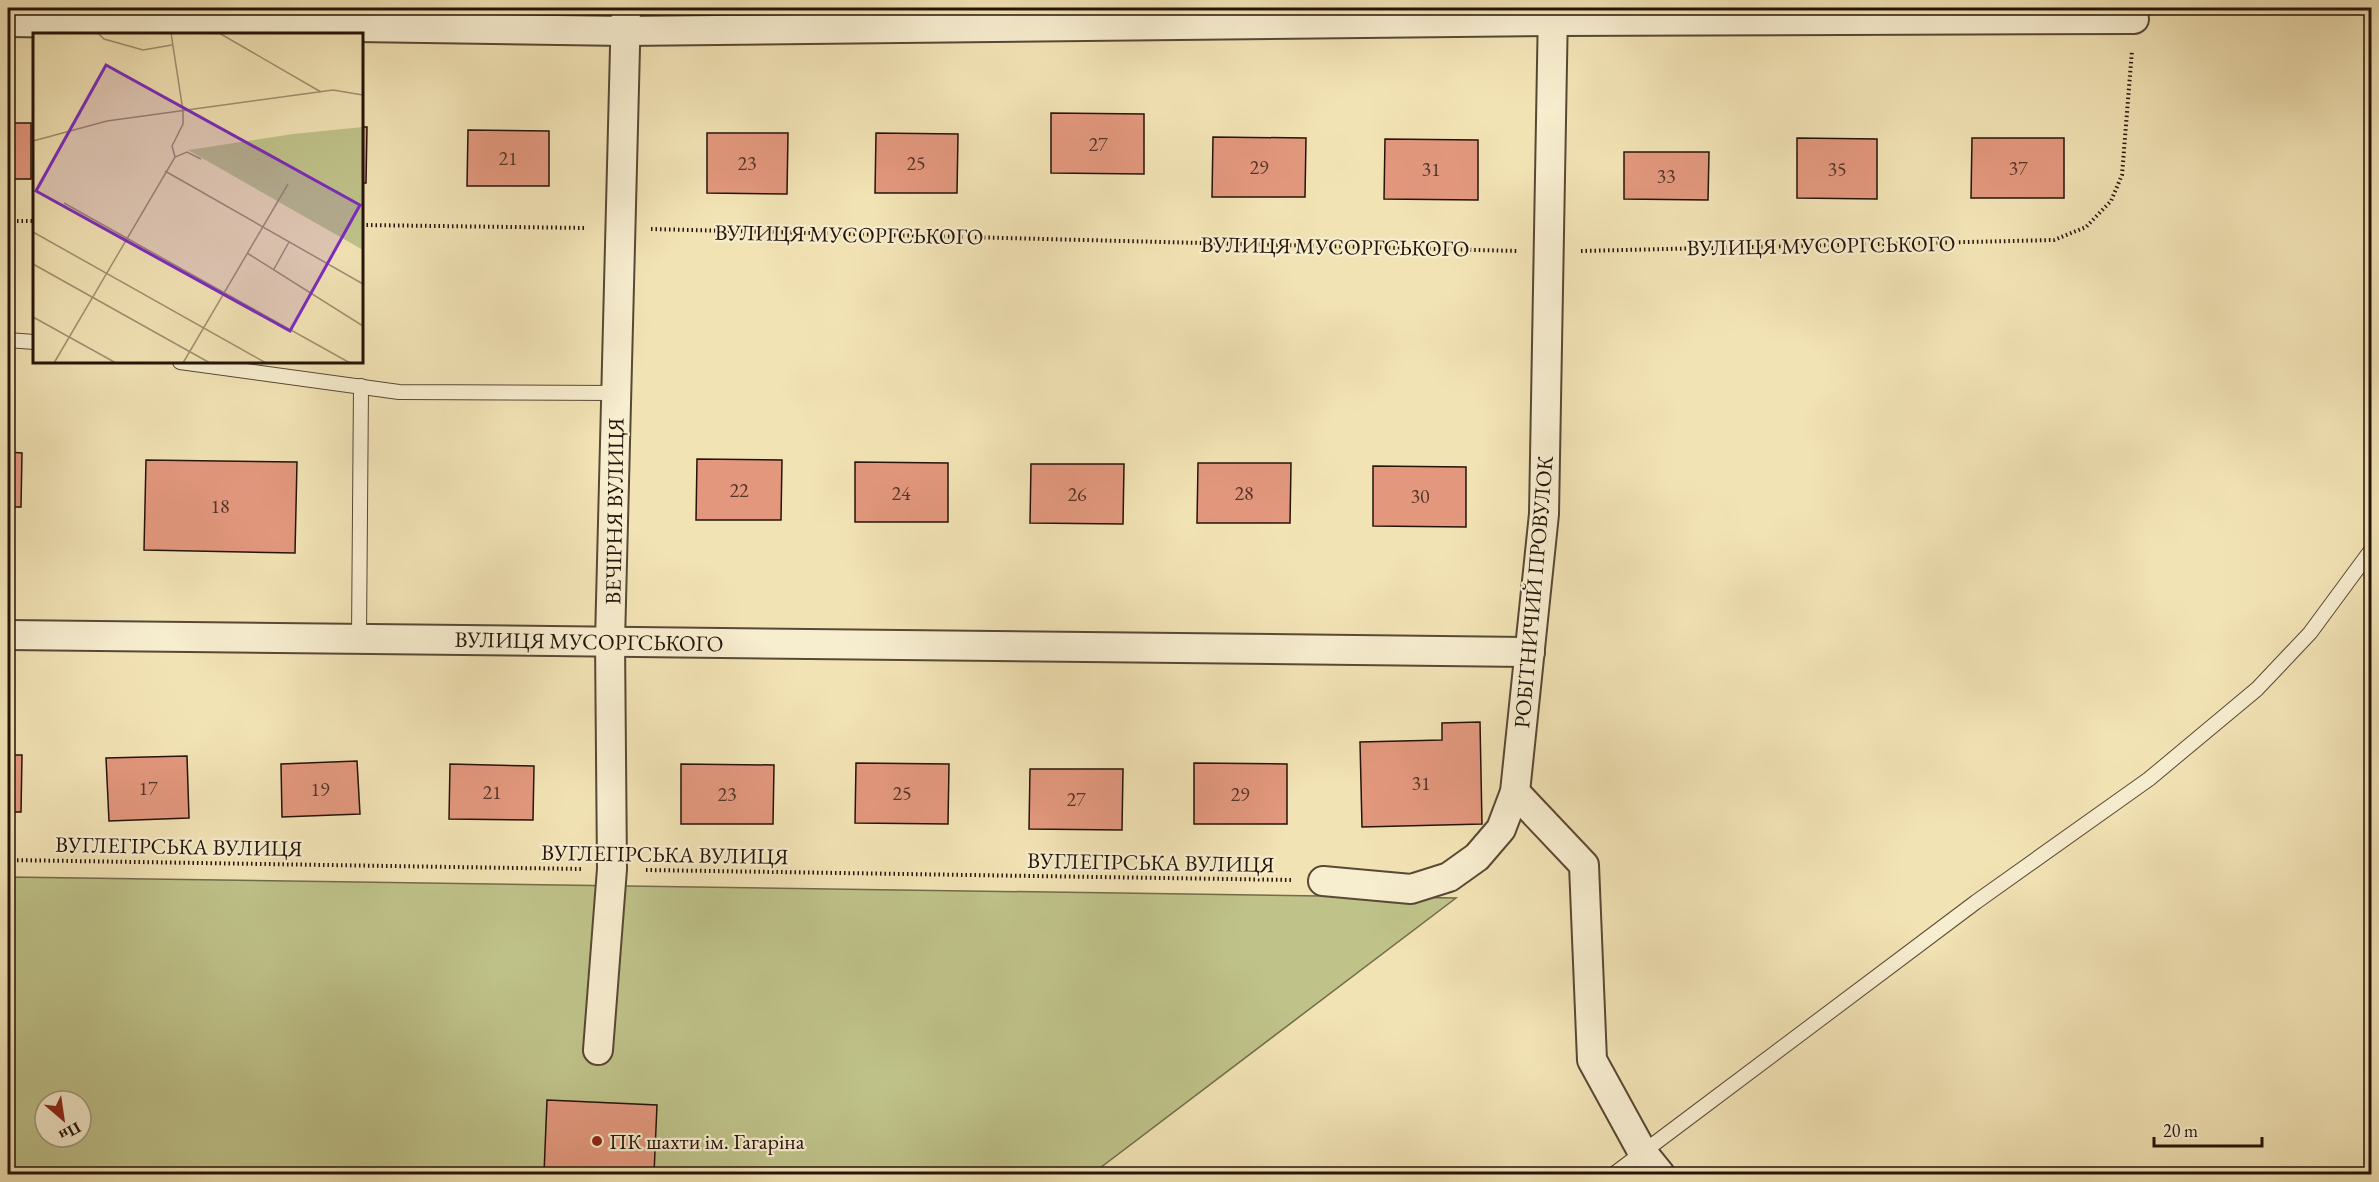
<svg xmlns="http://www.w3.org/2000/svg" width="2379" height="1182" font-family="'EB Garamond',serif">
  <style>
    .green { fill: #bfc38a; stroke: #726c4a; stroke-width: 1.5; fill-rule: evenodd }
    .building { fill: #e3987e; stroke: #241409; stroke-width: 1.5 }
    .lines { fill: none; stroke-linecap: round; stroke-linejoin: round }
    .lane-casing { stroke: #584834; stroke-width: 16 }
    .street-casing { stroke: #584834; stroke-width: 32 }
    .path { stroke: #241409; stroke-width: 4; stroke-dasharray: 1.5 3; stroke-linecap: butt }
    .lane { stroke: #f7edcf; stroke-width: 14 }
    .street { stroke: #f7edcf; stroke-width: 28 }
    .poi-dot { fill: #8f2418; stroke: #f7edcf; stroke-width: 2 }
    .labels { text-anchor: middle; stroke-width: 4.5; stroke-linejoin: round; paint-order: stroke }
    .number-label { font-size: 20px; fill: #543526 }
    .street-label { font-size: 22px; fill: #241409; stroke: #f7edcf }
    .poi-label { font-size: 22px; fill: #241409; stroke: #f7edcf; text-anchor: start }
    .inset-road { fill: none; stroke: #a09070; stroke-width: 1.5 }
    .view { fill: #7b2cbf; fill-opacity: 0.15; stroke: #7b2cbf; stroke-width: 3 }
    .inset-edge { fill: none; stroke: #241409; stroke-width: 3 }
  </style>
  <rect width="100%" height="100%" fill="#f2e3b5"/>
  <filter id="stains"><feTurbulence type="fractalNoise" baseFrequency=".00333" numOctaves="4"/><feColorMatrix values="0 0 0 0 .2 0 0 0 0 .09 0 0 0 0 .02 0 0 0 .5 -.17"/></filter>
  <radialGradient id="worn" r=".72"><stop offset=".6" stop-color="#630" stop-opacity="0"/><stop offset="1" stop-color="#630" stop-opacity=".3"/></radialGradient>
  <path class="green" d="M8,877L1456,898L1092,1174H8ZM45,1101H81V1137H45Z"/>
  <g class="building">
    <path d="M1051,113L1144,114V174L1051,173Z"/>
    <rect x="8" y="123" width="23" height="56"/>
    <path d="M362,127H367L366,183H362Z"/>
    <path d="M468,130L549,131V186H467Z"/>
    <path d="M707,133H788L787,194L707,193Z"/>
    <path d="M876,133L958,134L957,193H875Z"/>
    <path d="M1213,137L1306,138L1305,197H1212Z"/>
    <path d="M1797,138L1877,139V199L1797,198Z"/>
    <path d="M1972,138H2064V198H1971Z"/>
    <path d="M1385,139L1478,140V200L1384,199Z"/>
    <path d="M1624,152H1709L1708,200L1624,199Z"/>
    <path d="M8,452L22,453L21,507H8Z"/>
    <path d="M697,459L782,460L781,520H696Z"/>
    <path d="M146,460L297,462L295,553L144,550Z"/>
    <path d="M855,462L948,463V522H855Z"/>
    <path d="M1198,463H1291L1290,523H1197Z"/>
    <path d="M1031,464H1124L1123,524L1030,523Z"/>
    <path d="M1373,466L1466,467V527L1373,526Z"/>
    <path d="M1480,722L1482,824L1362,827L1360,742L1442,740V723Z"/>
    <path d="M8,755H22L21,812H8Z"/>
    <path d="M187,756L189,818L109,821L106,758Z"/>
    <path d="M357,761L360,814L282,817L281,764Z"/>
    <path d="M856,763L949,764L948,824L855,823Z"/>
    <path d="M1194,763L1287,764V824H1194Z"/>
    <path d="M450,764L534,766L533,820L449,819Z"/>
    <path d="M681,764L774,765L773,824H681Z"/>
    <path d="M1030,769H1123L1122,830L1029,829Z"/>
    <path d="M547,1100L657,1105L654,1174H544Z"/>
  </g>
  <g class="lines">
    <g class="lane-casing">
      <g id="lane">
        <path d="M8,340L34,342"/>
        <path d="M180,362L399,392L617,393"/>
        <path d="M359,638L361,386"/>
        <path d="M1614,1174L1976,902L2149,779L2257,689L2310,633L2372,549"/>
      </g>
    </g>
    <g class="street-casing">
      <g id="street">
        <path d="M8,22L625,31L1553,21L2134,19"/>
        <path d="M8,635L1530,652"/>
        <path d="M1515,792L1584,865L1592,1060L1643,1153L1660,1174"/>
        <path d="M1323,881L1411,889L1449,877L1477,857L1501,829L1515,792L1544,514L1553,8"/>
        <path d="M598,1050L612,869L610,641L626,8"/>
      </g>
    </g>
    <g class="path">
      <path d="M8,221H34"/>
      <path d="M362,225L587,228"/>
      <path d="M651,229L1517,251"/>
      <path d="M1581,251L2054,240L2086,227L2111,201L2122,175L2132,50"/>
      <path d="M8,860L581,869"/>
      <path d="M646,870L1292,880"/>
    </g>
    <use href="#lane" class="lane"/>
    <use href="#street" class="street"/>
  </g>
  <circle class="poi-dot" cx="597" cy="1141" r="6"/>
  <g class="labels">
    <g class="number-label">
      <text x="1098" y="151">27</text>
      <text x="508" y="165">21</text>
      <text x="747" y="170">23</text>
      <text x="916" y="170">25</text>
      <text x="1259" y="174">29</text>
      <text x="2018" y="175">37</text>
      <text x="1431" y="176">31</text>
      <text x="1837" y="176">35</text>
      <text x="1666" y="183">33</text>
      <text x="739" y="497">22</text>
      <text x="901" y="500">24</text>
      <text x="1244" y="500">28</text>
      <text x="1077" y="501">26</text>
      <text x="1420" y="503">30</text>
      <text x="220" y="513">18</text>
      <text x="1421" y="790">31</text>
      <text x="148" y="795">17</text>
      <text x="320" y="796">19</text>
      <text x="492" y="799">21</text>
      <text x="902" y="800">25</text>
      <text x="727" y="801">23</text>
      <text x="1240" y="801">29</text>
      <text x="1076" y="806">27</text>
    </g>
    <g class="street-label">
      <text transform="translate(849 234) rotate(1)" y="8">ВУЛИЦЯ МУСОРГСЬКОГО</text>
      <text transform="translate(1821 245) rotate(-1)" y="8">ВУЛИЦЯ МУСОРГСЬКОГО</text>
      <text transform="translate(1335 246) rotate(1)" y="8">ВУЛИЦЯ МУСОРГСЬКОГО</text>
      <text transform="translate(614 511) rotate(-89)" y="8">ВЕЧІРНЯ ВУЛИЦЯ</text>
      <text transform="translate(1533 592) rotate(-85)" y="8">РОБІТНИЧИЙ ПРОВУЛОК</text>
      <text transform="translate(589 641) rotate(1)" y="8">ВУЛИЦЯ МУСОРГСЬКОГО</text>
      <text transform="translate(179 846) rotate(1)" y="8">ВУГЛЕГІРСЬКА ВУЛИЦЯ</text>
      <text transform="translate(665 854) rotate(1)" y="8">ВУГЛЕГІРСЬКА ВУЛИЦЯ</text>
      <text transform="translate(1151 862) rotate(1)" y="8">ВУГЛЕГІРСЬКА ВУЛИЦЯ</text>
    </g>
    <g class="poi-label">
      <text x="609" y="1149">ПК шахти ім. Гагаріна</text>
    </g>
  </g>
  <g transform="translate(33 33)">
    <rect width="330" height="330" fill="#f2e3b5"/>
    <path d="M330,94V217L155,117L260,101Z" fill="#bfc38a"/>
    <path class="inset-road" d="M65,0L71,6L110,17L139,12M138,0L150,78V91L139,113L142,124M186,0L288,59M0,108L74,88L300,57L330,62M132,138L330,251M31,170L317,330M0,199L233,330M214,220L330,293M0,231L177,330M241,236L256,209M0,284L83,330M21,330L142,124L154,119L168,126M150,330L255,151"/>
    <path class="view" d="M73,32L327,172L257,298L3,158Z"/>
    <rect width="330" height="330" class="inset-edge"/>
  </g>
  <rect width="2379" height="1182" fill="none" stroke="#f2e3b5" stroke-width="30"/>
  <rect x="9" y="9" width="2361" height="1164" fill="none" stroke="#241409" stroke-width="3"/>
  <rect x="15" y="15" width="2349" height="1152" fill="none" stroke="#241409" stroke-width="1.5"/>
  <g transform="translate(63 1119) rotate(151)"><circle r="28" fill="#f7edcf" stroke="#a39680" stroke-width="1.5"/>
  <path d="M0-4.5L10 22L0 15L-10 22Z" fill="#8f2418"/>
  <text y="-9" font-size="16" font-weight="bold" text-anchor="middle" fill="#241409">Пн</text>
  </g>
  <path d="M2154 1137v9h108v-9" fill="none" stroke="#241409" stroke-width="3"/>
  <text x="2163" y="1137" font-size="18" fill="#241409" stroke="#f7edcf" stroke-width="4.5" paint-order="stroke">20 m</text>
  <rect width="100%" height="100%" filter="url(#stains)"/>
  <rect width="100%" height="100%" fill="url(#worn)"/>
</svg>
